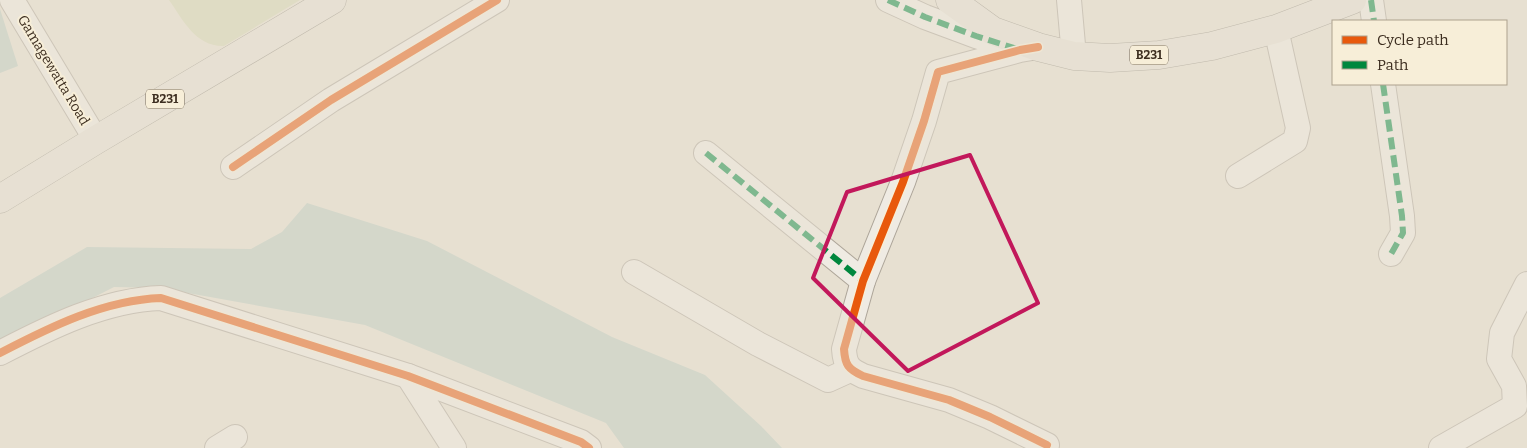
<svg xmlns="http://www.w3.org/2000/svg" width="1527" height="448" font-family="Bitter,serif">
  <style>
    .green { fill: #d6d7b3 }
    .water { fill: #bcccc2 }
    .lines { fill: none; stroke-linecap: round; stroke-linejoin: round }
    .street-casing { stroke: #ada599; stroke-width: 26 }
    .primary-casing { stroke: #928b80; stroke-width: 29 }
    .street { stroke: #efebe3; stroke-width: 24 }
    .primary { stroke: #e6e1d4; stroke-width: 28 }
    .quiet { stroke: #00873e; stroke-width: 6; stroke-dasharray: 12 6; stroke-linecap: butt }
    .cycleway-casing { stroke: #f7eed8; stroke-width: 11 }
    .cycleway { stroke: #e8590c; stroke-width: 8 }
    .marked { fill: none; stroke: #c2185b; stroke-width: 4; stroke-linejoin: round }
    .labels { text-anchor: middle; stroke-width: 4; stroke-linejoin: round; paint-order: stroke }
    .shield { fill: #f7eed8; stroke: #756857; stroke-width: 1 }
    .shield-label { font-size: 12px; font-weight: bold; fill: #3d2e20 }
    .street-label { font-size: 14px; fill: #3d2e20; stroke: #f7eed8 }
  </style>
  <rect width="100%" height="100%" fill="#e7e0d1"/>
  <path class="green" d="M169,0H300L224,46C196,47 183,20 169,0Z"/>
  <g class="water">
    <path d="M0,9L18,66L0,73Z"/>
    <path d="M307,203L427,241L612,337L705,375L761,426L782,448H624L606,423L365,325L160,288L114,287L0,345V298L87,247L251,249L282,232Z"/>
  </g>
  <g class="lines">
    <g class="street-casing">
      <g id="street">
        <path d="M12,0L96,140"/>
        <path d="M888,0L925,17L976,36L1008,46"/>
        <path d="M1069,0L1074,56"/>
        <path d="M1371,0L1374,21"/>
        <path d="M1038,47L1020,50L938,72L924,121L903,182L863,281L844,349C845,365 848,369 863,376L949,400L990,417L1047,445"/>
        <path d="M1383,84L1402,216L1403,233L1391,254"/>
        <path d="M706,153L863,281"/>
        <path d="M233,167L331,100L497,0"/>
        <path d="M1238,176L1295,141L1298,128L1276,29"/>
        <path d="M634,272L758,344L828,380L850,370"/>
        <path d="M0,353C50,327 104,300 161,298L408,376L581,442L589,448"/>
        <path d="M408,376L454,448"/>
        <path d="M217,448L235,437"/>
        <path d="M1441,448L1515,406L1514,386L1499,359L1502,333L1527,284"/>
      </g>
    </g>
    <g class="primary-casing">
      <g id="primary">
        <path d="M950,0L993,31L1038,47L1074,56L1110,58L1159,55L1212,46L1276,29L1352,0"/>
        <path d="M0,199L96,140L332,0"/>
      </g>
    </g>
    <use href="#street" class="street"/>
    <use href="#primary" class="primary"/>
    <g class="quiet">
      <path d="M888,0L925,17L976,36L1017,49"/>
      <path d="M1371,0L1374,21"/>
      <path d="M1383,84L1402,216L1403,233L1391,254"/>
      <path d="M706,153L863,281"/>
    </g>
    <g class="cycleway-casing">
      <g id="cycleway">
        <path d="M1038,47L1020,50L938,72L924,121L903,182L863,281L844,349C845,365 848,369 863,376L949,400L990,417L1047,445"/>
        <path d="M233,167L331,100L497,0"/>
        <path d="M0,353C50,327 104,300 161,298L408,376L581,442L589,448"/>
      </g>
    </g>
    <use href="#cycleway" class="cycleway"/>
  </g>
  <path d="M0 0H1527V448H0ZM970,155L1038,303L908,371L813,278L847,192Z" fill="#e7e0d1" fill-opacity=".55" fill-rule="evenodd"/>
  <path class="marked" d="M970,155L1038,303L908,371L813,278L847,192Z"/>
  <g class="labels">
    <g class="shield">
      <rect x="1130" y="45.5" width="38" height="19" rx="4"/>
      <rect x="146" y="89.5" width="38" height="19" rx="4"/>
    </g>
    <g class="shield-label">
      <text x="1149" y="59">B231</text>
      <text x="165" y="103">B231</text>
    </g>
    <g class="street-label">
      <text transform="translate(54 70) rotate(59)" y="5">Gamagewatta Road</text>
    </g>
  </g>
  <rect x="1332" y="20" width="175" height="65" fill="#f7eed8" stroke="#ada18e"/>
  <rect x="1342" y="36" width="25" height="8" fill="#e8590c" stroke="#ada18e"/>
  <text x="1377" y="45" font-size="15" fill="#3d2e20">Cycle path</text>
  <rect x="1342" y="61" width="25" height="8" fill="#00873e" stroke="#ada18e"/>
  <text x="1377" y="70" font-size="15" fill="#3d2e20">Path</text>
</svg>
